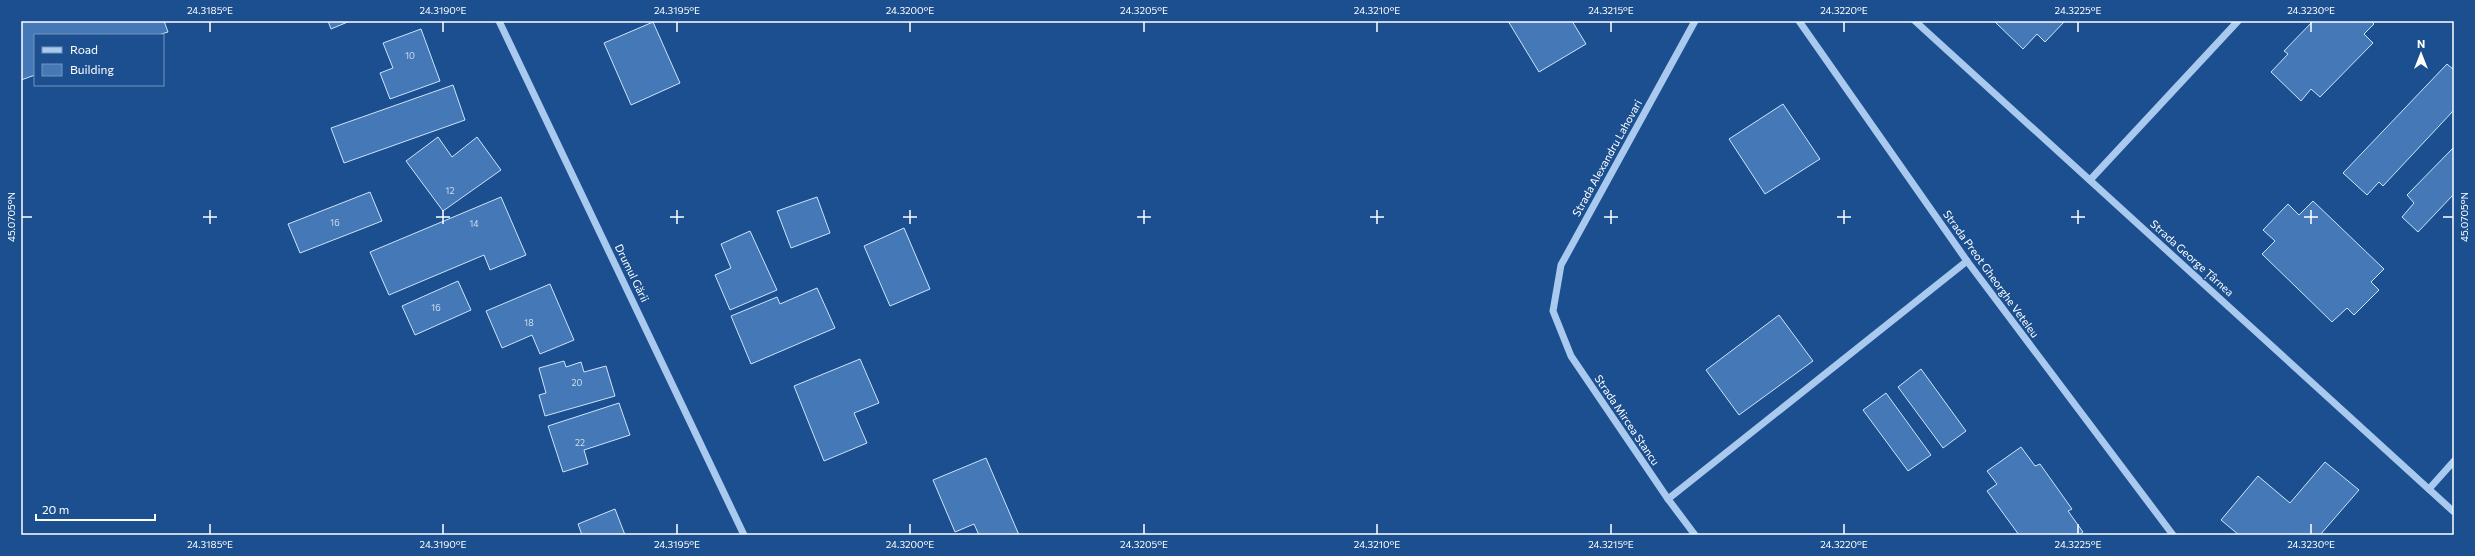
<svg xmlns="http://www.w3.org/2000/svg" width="2475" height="556" font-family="Commissioner,sans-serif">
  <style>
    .building { fill: #4478b7; stroke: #cfe3fa }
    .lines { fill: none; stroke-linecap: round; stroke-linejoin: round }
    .minor { stroke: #a9c9ee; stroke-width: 7 }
    .ticks { fill: none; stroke: #fff; stroke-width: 1.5 }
    .labels { text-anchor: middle; stroke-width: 3; stroke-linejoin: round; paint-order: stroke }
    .number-label { font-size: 9px; fill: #d0dded }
    .street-label { font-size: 11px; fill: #fff; stroke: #1b4f8f }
    .neatline { fill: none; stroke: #fff; stroke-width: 1.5 }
    .ticks-label { font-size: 10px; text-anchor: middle; fill: #fff }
  </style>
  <rect width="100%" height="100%" fill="#1b4f8f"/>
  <g class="building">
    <path d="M21,21H164L168,32L158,35H35V75L21,80Z"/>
    <path d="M328,21H350L331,29Z"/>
    <path d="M1508,21H1572L1586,44L1539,72Z"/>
    <path d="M1994,21H2065L2045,42L2037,34L2023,49Z"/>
    <path d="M2313,21H2371L2374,24L2364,34L2373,43L2320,97L2311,89L2301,101L2271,72L2288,54L2284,51Z"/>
    <path d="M653,22L680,83L631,105L604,43Z"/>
    <path d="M421,29L440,81L390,99L380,73L393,68L383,43Z"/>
    <path d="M2447,64L2454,70V110L2383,186L2379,182L2367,195L2343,173Z"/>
    <path d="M453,85L465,120L344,163L331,128Z"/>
    <path d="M1783,104L1820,159L1765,194L1729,139Z"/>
    <path d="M438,137L452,157L477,137L501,170L443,211L406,161Z"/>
    <path d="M2454,147V194L2418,232L2402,217L2414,203L2407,195Z"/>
    <path d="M370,192L382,221L300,253L288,224Z"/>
    <path d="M501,197L526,255L490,270L484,255L389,295L370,252Z"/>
    <path d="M817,197L830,233L791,248L777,211Z"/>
    <path d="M2313,201L2384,269L2371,282L2379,290L2354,315L2347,308L2332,322L2262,254L2275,241L2263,230L2288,204L2299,215Z"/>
    <path d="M904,228L930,289L890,306L864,246Z"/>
    <path d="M750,231L777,290L730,310L715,275L731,268L721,244Z"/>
    <path d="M458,281L471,310L415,335L402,306Z"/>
    <path d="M550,284L574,340L540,354L532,335L502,348L486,311Z"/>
    <path d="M817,288L835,328L751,364L731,316L777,297L780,304Z"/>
    <path d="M1779,315L1813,361L1739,415L1706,370Z"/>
    <path d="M860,359L879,403L854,413L867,443L824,461L794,386Z"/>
    <path d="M564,361L566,367L581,362L584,372L606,366L615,396L545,416L539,395L546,393L539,368Z"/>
    <path d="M1921,369L1966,431L1943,448L1898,387Z"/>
    <path d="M1886,393L1931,455L1908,471L1863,410Z"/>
    <path d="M619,403L630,435L584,450L588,464L563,472L548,426Z"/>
    <path d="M2021,447L2035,466L2040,464L2072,509L2068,511L2083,532L2079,535H2019L1987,491L1997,484L1987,471Z"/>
    <path d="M986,458L1019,535H979L974,524L955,532L933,480Z"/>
    <path d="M2325,462L2359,490L2320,535H2239L2221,520L2258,476L2290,503Z"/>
    <path d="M615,509L625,535H582L578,524Z"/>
  </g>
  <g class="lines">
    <g class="minor">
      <path d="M499,21L744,535"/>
      <path d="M1799,21L1967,261L2173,535"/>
      <path d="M1915,21L2454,512"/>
      <path d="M2090,180L2238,21"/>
      <path d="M2429,489L2454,461"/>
      <path d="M1668,499L1967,261"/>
      <path d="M1695,535L1668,499L1571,356L1553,311L1561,265L1695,21"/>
    </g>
  </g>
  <path class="ticks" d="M210,22V32M443,22V32M677,22V32M910,22V32M1144,22V32M1377,22V32M1611,22V32M1844,22V32M2078,22V32M2311,22V32M210,210V224M443,210V224M677,210V224M910,210V224M1144,210V224M1377,210V224M1611,210V224M1844,210V224M2078,210V224M2311,210V224M22,217H32M203,217H217M436,217H450M670,217H684M903,217H917M1137,217H1151M1370,217H1384M1604,217H1618M1837,217H1851M2071,217H2085M2304,217H2318M2443,217H2453M210,524V534M443,524V534M677,524V534M910,524V534M1144,524V534M1377,524V534M1611,524V534M1844,524V534M2078,524V534M2311,524V534"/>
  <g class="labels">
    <g class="number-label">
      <text x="410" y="59">10</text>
      <text x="450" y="194">12</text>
      <text x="335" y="226">16</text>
      <text x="474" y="227">14</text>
      <text x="436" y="311">16</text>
      <text x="529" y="326">18</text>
      <text x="577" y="386">20</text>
      <text x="580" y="446">22</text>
    </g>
    <g class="street-label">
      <text transform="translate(1607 158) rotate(-61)" y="4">Strada Alexandru Lahovari</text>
      <text transform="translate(2192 258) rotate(42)" y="4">Strada George Țârnea</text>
      <text transform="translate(632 273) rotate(64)" y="4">Drumul Gării</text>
      <text transform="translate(1991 274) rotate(54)" y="4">Strada Preot Gheorghe Veteleu</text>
      <text transform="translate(1627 420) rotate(56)" y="4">Strada Mircea Stancu</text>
    </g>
  </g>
  <rect width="2475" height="556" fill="none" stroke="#1b4f8f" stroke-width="44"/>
  <rect x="34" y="34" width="130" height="52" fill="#1b4f8f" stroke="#7695bc"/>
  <rect x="42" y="47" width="20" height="6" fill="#a9c9ee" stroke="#7695bc"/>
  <text x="70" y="54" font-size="12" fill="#ffffff">Road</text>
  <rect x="42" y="64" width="20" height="12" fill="#4478b7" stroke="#7695bc"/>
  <text x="70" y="74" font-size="12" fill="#ffffff">Building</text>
  <g transform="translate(2421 54)" stroke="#1b4f8f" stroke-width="3" paint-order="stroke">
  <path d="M0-3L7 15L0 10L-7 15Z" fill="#ffffff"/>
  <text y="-6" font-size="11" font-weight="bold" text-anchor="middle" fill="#ffffff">N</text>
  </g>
  <path d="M36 514v6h119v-6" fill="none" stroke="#ffffff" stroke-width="2"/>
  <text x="42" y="514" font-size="12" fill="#ffffff" stroke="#1b4f8f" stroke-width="3" paint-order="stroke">20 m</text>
  <rect x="22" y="22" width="2431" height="512" class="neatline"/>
  <g class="ticks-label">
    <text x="210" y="14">24.3185°E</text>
    <text x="443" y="14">24.3190°E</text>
    <text x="677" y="14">24.3195°E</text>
    <text x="910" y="14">24.3200°E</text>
    <text x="1144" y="14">24.3205°E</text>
    <text x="1377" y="14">24.3210°E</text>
    <text x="1611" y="14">24.3215°E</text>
    <text x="1844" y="14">24.3220°E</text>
    <text x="2078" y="14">24.3225°E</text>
    <text x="2311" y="14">24.3230°E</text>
    <text transform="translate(11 217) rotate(-90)" y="4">45.0705°N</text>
    <text transform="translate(2464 217) rotate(-90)" y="4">45.0705°N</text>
    <text x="210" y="548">24.3185°E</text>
    <text x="443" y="548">24.3190°E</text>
    <text x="677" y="548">24.3195°E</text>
    <text x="910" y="548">24.3200°E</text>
    <text x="1144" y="548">24.3205°E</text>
    <text x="1377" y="548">24.3210°E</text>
    <text x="1611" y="548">24.3215°E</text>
    <text x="1844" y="548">24.3220°E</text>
    <text x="2078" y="548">24.3225°E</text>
    <text x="2311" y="548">24.3230°E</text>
  </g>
</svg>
